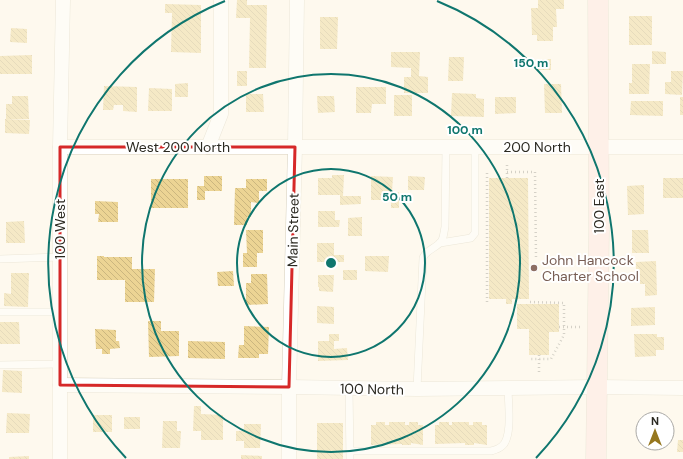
<svg xmlns="http://www.w3.org/2000/svg" width="683" height="459" font-family="'DM Sans',sans-serif">
  <style>
    .building { fill: url(#building-back-hatch) }
    .lines { fill: none; stroke-linecap: round; stroke-linejoin: round }
    .lane-casing { stroke: #d7d0bd; stroke-width: 8 }
    .street-casing { stroke: #d7d0bd; stroke-width: 15 }
    .secondary-casing { stroke: #d7d0bd; stroke-width: 21 }
    .path { stroke: #a5a198; stroke-width: 2.5; stroke-dasharray: 1 3; stroke-linecap: butt }
    .lane { stroke: #fff; stroke-width: 7 }
    .street { stroke: #fff; stroke-width: 14 }
    .secondary { stroke: #fee4df; stroke-width: 20 }
    .marked { fill: none; stroke: #d62828; stroke-width: 3; stroke-linejoin: round }
    .ring { fill: none; stroke: #0f766e; stroke-width: 2 }
    .education-dot { fill: #8d6e63; stroke: #fff; stroke-width: 1.5 }
    .labels { text-anchor: middle; stroke-width: 4; stroke-linejoin: round; paint-order: stroke }
    .street-label { font-size: 14px; fill: #2b2921; stroke: #fff }
    .education-label { font-size: 14px; fill: #785e54; stroke: #fff; text-anchor: start }
    .centre { fill: #0f766e; stroke: #fff; stroke-width: 2 }
    .ring-label { font-size: 12px; text-anchor: middle; font-weight: bold; fill: #0f766e; stroke: #fff; stroke-width: 4; stroke-linejoin: round; paint-order: stroke }
  </style>
  <defs>
    <pattern id="building-back-hatch" width="6" height="6" patternUnits="userSpaceOnUse"><rect width="6" height="6" fill="#ecd494"/><path d="M-1 5l2 2M0 0l6 6M5-1l2 2" fill="none" stroke="#cbb67f"/></pattern>
  </defs>
  <rect width="100%" height="100%" fill="#fef9ee"/>
  <g class="building">
    <path d="M237,0H247V5H267L266,68H249L250,18H236Z"/>
    <path d="M538,0H564V9H556L557,27H553V41H537V35H532L531,8H538Z"/>
    <path d="M165,4L201,5V53L171,52L172,13H165Z"/>
    <rect x="629" y="16" width="23" height="29"/>
    <path d="M320,17H338L337,49H320Z"/>
    <path d="M11,28L27,29V43L10,42Z"/>
    <path d="M652,51L666,52V64H652Z"/>
    <path d="M391,52H420L419,76L428,77V93H404V77H411V68L391,67Z"/>
    <path d="M32,55V74H0V56Z"/>
    <path d="M449,57H464L463,81H448Z"/>
    <rect x="538" y="59" width="13" height="11"/>
    <path d="M632,64H650L649,94H629V83H632Z"/>
    <rect x="237" y="71" width="10" height="15"/>
    <path d="M671,71H683L682,95L665,94V82H671Z"/>
    <path d="M188,83V97H175V84Z"/>
    <path d="M544,84H561L562,113H545Z"/>
    <path d="M104,86L137,87V112L123,111V105H114L113,110H103Z"/>
    <path d="M356,87H386V104H372L371,113H356Z"/>
    <path d="M149,88L172,89V111H148Z"/>
    <path d="M452,93L476,94V98L484,99V117L451,116Z"/>
    <path d="M246,94H263L264,112H246Z"/>
    <rect x="394" y="95" width="18" height="21"/>
    <path d="M12,96H28L29,119H6V104H12Z"/>
    <path d="M317,96H334L335,112L318,113Z"/>
    <path d="M495,97H516V113L495,114Z"/>
    <rect x="680" y="97" width="3" height="18"/>
    <path d="M631,101H663V116L630,115Z"/>
    <path d="M5,119L30,120L29,134L5,133Z"/>
    <path d="M332,175H344L343,196H361V204L340,205V195H318V178H332Z"/>
    <path d="M204,176H222V191H205V200H197V186H204Z"/>
    <path d="M371,176L393,177L392,192H399V208H391V200H371Z"/>
    <path d="M408,176L425,177L424,190H408Z"/>
    <path d="M489,178H528L529,299H512V304H506V299H489Z"/>
    <rect x="663" y="178" width="20" height="20"/>
    <rect x="151" y="179" width="37" height="29"/>
    <path d="M246,179H267V191H259V203L251,202V217H247V225H234L235,188H246Z"/>
    <path d="M644,185V214L628,215L627,186Z"/>
    <path d="M95,201L118,202V222H98L99,214H95Z"/>
    <path d="M318,211H335V220H340L339,227H318Z"/>
    <path d="M362,217V236H348V218Z"/>
    <path d="M24,221L25,243H6V222Z"/>
    <path d="M246,230H263V253H257V267H243V253H247Z"/>
    <path d="M632,230H648L649,253H632Z"/>
    <path d="M317,243H334V255H344V262H317Z"/>
    <path d="M97,256H104V257H132V269H155L154,302H125V280H97Z"/>
    <path d="M365,256H389L388,272L365,271Z"/>
    <path d="M656,261L657,295L645,296V284H640V278H636V262Z"/>
    <rect x="343" y="270" width="14" height="10"/>
    <path d="M233,271L234,286H218L217,272Z"/>
    <path d="M11,273H29L28,307L4,306V293L11,294Z"/>
    <path d="M251,274H267L268,304L246,305V283H251Z"/>
    <path d="M318,275H334L333,292L319,291V287H318Z"/>
    <path d="M517,304H559V332H549V355H529V329H517Z"/>
    <path d="M317,306L334,307V324L317,323Z"/>
    <path d="M655,307V325L631,326V308Z"/>
    <path d="M148,321H161V331H179V356L149,357Z"/>
    <path d="M0,322H19L20,344H0Z"/>
    <path d="M244,326L269,327L268,354H259V358H238L239,345H244Z"/>
    <path d="M95,329L116,330V341H119L120,348L110,349V354H102V349H96Z"/>
    <path d="M329,334H339V341H334V349L347,348L348,360L318,361V341H329Z"/>
    <path d="M634,334H657V337H664V350H656V356L635,357Z"/>
    <path d="M188,341L225,342V359L188,358Z"/>
    <path d="M3,370L22,371V393L2,392Z"/>
    <path d="M194,406H201V414L223,415V440H201V431H193Z"/>
    <path d="M7,413L30,414L29,433H6Z"/>
    <rect x="93" y="415" width="19" height="17"/>
    <rect x="124" y="417" width="16" height="12"/>
    <path d="M163,421H177V431H181L180,448H162Z"/>
    <path d="M376,422H385V425H389V422H405V425H409V422H418V425H423V445L411,443V445H402V444L371,445V425H376Z"/>
    <path d="M439,422H449V425H452V422H469V425H473V422H482V425H487V445L474,443V445H465V443L435,444V425H439Z"/>
    <rect x="317" y="423" width="26" height="36"/>
    <path d="M244,424H261L260,448H244V441H236V431H244Z"/>
    <rect x="638" y="425" width="5" height="13"/>
    <path d="M678,440H683V452H677Z"/>
    <path d="M241,455L262,456V459H241Z"/>
    <path d="M29,456V459H9V457Z"/>
  </g>
  <g class="lines">
    <g class="lane-casing">
      <g id="lane">
        <path d="M440,243L471,238L475,233V147"/>
        <path d="M0,259L60,257"/>
        <path d="M0,312H60"/>
        <path d="M0,365L60,364"/>
        <path d="M349,388L350,459"/>
        <path d="M417,389L423,258C426,249 438,248 442,240C444,236 444,231 445,227L446,147"/>
        <path d="M350,451H491C495,450 499,449 502,446C513,437 508,402 508,388"/>
      </g>
    </g>
    <g class="street-casing">
      <g id="street">
        <path d="M60,147H683"/>
        <path d="M208,147L221,114V0"/>
        <path d="M60,385L289,387L417,389L597,387L683,388"/>
        <path d="M60,459V147L63,0"/>
        <path d="M289,459V387L295,147L297,0"/>
      </g>
    </g>
    <g class="secondary-casing">
      <path id="secondary" d="M596,459L599,232L598,0"/>
    </g>
    <g class="path">
      <path d="M507,172H535L536,258"/>
      <path d="M487,173V302"/>
      <path d="M507,178V162"/>
      <path d="M530,302L564,303V335L551,359H530"/>
      <path d="M559,327H581"/>
      <path d="M539,355V374"/>
    </g>
    <use href="#lane" class="lane"/>
    <use href="#street" class="street"/>
    <use href="#secondary" class="secondary"/>
  </g>
  <path d="M0 0H683V459H0ZM60,147H295L289,387L60,385Z" fill="#fef9ee" fill-opacity=".55" fill-rule="evenodd"/>
  <path class="marked" d="M60,147H295L289,387L60,385Z"/>
  <g class="ring">
    <circle cx="331" cy="263" r="94"/>
    <circle cx="331" cy="263" r="189"/>
    <path d="M126 458A283 283 0 0 1 225 1M437 1A283 283 0 0 1 536 458"/>
  </g>
  <circle class="education-dot" cx="534" cy="268" r="4"/>
  <g class="labels">
    <g class="street-label">
      <text x="178" y="152">West 200 North</text>
      <text x="537" y="152">200 North</text>
      <text transform="translate(599 206) rotate(-90)" y="5">100 East</text>
      <text transform="translate(60 229) rotate(-90)" y="5">100 West</text>
      <text transform="translate(293 230) rotate(-89)" y="5">Main Street</text>
      <text transform="translate(372 389) rotate(1)" y="5">100 North</text>
    </g>
    <g class="education-label">
      <text x="542" y="265">John Hancock<tspan x="542" dy="16">Charter School</tspan></text>
    </g>
  </g>
  <circle cx="331" cy="263" r="6" class="centre"/>
  <g class="ring-label">
    <text x="531" y="67">150 m</text>
    <text x="465" y="134">100 m</text>
    <text x="397" y="201">50 m</text>
  </g>
  <g transform="translate(655 431)"><circle r="19" fill="#ffffff" stroke="#aaa9a6"/>
  <path d="M0-3L7 15L0 10L-7 15Z" fill="#96771f"/>
  <text y="-6" font-size="11" font-weight="bold" text-anchor="middle" fill="#2b2921">N</text>
  </g>
</svg>
